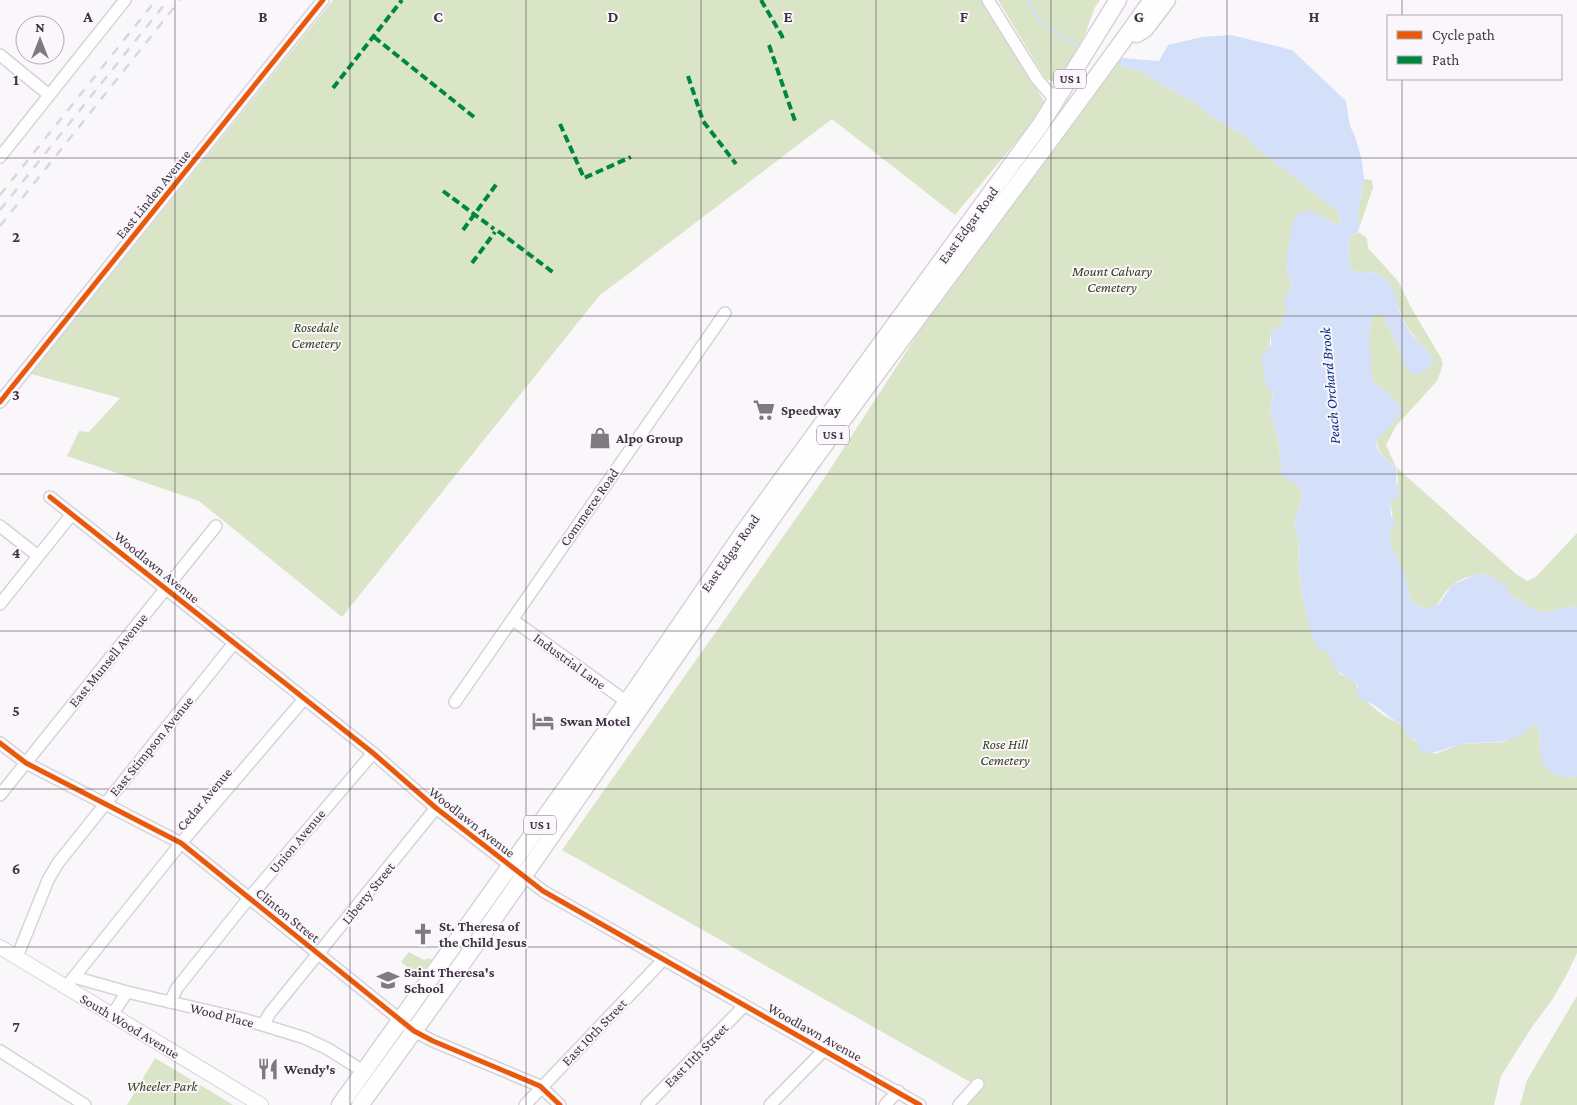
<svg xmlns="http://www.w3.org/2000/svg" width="1577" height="1105" font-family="'Crimson Pro',serif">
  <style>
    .green { fill: #dae4c6 }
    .water { fill: #d4e0f9 }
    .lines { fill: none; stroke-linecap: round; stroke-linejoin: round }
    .stream { stroke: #d4e0f9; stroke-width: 2.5 }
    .minor-casing { stroke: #d7d2d9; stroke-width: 14 }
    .major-casing { stroke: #d7d2d9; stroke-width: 16 }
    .highway-casing { stroke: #d7d2d9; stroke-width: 19 }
    .minor { stroke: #fefefe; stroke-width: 11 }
    .major { stroke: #fefefe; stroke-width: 14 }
    .highway { stroke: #fefefe; stroke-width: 16 }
    .rail { stroke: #d8d7d9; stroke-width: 2.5; stroke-dasharray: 9 9; stroke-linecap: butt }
    .quiet { stroke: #00873e; stroke-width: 4; stroke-dasharray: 8 4; stroke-linecap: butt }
    .cycleway-casing { stroke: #fbf6fc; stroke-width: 8 }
    .cycleway { stroke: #e8590c; stroke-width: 5 }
    .grid { fill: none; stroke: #3e3541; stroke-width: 1; stroke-opacity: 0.55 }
    .labels { text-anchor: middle; stroke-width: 4; stroke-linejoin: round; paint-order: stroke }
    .shield { fill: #fbf6fc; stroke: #776f79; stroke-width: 1 }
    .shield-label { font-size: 12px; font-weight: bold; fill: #3e3541 }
    .street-label { font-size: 14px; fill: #3e3541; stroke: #fbf6fc }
    .park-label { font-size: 14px; font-style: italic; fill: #323f17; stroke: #fbf6fc }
    .poi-label { font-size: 14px; font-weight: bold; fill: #3e3541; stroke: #fbf6fc; text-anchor: start }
    .water-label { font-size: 15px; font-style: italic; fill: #06318c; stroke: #fbf6fc }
    .grid-label { font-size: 16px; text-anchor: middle; font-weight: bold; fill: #3e3541; stroke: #fbf6fc; stroke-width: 4; stroke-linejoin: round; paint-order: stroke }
  </style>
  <rect width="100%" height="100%" fill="#faf7fb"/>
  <g class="green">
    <path d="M333,0H982L1045,103L1042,111L955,215L832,119L599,296L342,617L199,501L67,456L79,431L89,432L120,398L31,374Z"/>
    <path d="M998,0H1100L1095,7C1088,25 1075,68 1061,79C1056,83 1050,81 1045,78Z"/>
    <path d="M1116,64L1141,71L1157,82L1195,103L1214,118L1246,136L1254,146L1336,210L1342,223L1336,224L1331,221L1286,265L1292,285L1285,300L1287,312L1283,315L1281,327L1271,331L1266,385L1273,394L1270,412L1278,438L1282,475L1298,485L1303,496L1294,523L1299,539L1298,563L1303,601L1340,674C1360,682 1355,688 1367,701C1376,711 1390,720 1403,725L1407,735L1435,754L1461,744L1504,742L1531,725L1539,727L1540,750L1568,778L1577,776V953L1566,976L1552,1000L1532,1027L1501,1076L1494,1105H952L972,1083L562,850L823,480L930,315Z"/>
    <path d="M1364,179L1372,180L1373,188L1360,225L1357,217Z"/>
    <path d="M1358,232L1367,238L1368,248L1398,281L1412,309L1441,358L1443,365L1437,381L1396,426L1386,445L1396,467L1516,574L1527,581L1536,577L1577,533V607C1564,606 1561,608 1550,612C1541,614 1525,607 1521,600L1514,599L1508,591L1486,574C1469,575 1454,580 1444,594C1438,603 1439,605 1428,610L1412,602L1404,573L1390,544V531L1394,525L1390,502L1396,498L1398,479L1396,467C1385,459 1376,453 1377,437L1402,409L1391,395L1373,382L1371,377L1369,336L1372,314H1382L1398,347L1405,365L1428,351C1416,340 1407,329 1401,314C1394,300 1396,282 1379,275C1371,271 1361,272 1352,271C1348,258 1347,248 1351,235Z"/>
    <path d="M409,952L424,960L429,958L432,960L420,977L401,962Z"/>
    <path d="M1577,996V1105H1520L1527,1080Z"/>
    <path d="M155,1058L225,1100L233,1105H127Z"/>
  </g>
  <path class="water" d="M1231,35L1292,50L1346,101L1350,126L1355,136L1362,161L1364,179L1357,217L1360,225L1358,232L1351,235C1347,248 1348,258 1352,271C1364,272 1376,271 1386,279C1396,289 1396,298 1399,311C1401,318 1406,325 1410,332C1417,343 1431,349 1433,363C1427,370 1422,375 1412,374L1405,365L1398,347L1382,314L1372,315L1369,336L1372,377L1373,382L1391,395L1402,409C1393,435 1353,437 1396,467L1397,488L1400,493L1396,498L1390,502L1391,516L1395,520L1394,525L1390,532V544L1404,573L1412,602L1428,610L1433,605H1438L1452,585L1475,575L1486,574L1507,586L1508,591L1514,599L1521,600C1525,607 1541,614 1550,612C1561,608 1564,606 1577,607V776C1560,780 1557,776 1544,766L1540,750L1539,727L1531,725C1515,749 1483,739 1459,745C1444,748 1440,754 1422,753L1416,740L1407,735L1403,725C1388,719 1376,702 1360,699L1356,693L1358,686C1347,675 1331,671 1329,654L1317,647L1311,633L1303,601L1298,563L1299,539L1294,523L1303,496L1298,485L1282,476L1278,438L1270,412L1273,394L1266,386L1261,357L1271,345V331L1281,327L1283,315L1287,312L1284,300L1292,285L1286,265L1292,223L1298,214L1311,210L1336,224L1342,222L1336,210L1254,146L1246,136L1214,118L1195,103L1157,82L1141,71L1116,64L1121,58L1159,61L1168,45L1202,37Z"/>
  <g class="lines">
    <path class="stream" d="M1027,0L1042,25L1078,45"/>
    <g class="minor-casing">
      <g id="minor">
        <path d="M988,0L1037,79L1056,101"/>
        <path d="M0,55L49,95"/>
        <path d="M0,157L125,0"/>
        <path d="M0,402L323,0"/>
        <path d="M50,497L373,753L436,808L543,891L920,1105"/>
        <path d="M0,526L38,556"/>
        <path d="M0,604L72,514"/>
        <path d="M513,620L627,702"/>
        <path d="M455,702L725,313"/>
        <path d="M0,743L26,763L181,843L414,1031L433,1041L540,1086L560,1105"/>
        <path d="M0,795L216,526"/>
        <path d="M17,957L48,880L58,863L234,643"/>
        <path d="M74,977L127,992L243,1019L305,1038L328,1049L363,1071"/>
        <path d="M66,987L181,843L304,699"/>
        <path d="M170,1002L177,988L249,898L373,753"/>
        <path d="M112,1015L127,992"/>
        <path d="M263,1025L270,1013L436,808"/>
        <path d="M0,1051L85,1105"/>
        <path d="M525,1105L664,959"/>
        <path d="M647,1105L744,1006"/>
        <path d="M770,1105L823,1051"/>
        <path d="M885,1105L898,1091"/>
        <path d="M959,1105L978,1084"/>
      </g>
    </g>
    <g class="major-casing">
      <path id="major" d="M0,947L261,1105"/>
    </g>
    <g class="highway-casing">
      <g id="highway">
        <path d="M1137,34L1145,29L1167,0"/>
        <path d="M340,1105L627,702L745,530L1041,124L1118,0"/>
        <path d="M360,1105C506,907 642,702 784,501C904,332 1032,169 1152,0"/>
      </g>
    </g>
    <use href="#minor" class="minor"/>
    <use href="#major" class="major"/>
    <use href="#highway" class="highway"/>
    <g class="rail">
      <path d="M0,195L156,0"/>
      <path d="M0,210L168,0"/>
      <path d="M0,226L180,0"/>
    </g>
    <g class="quiet">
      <path d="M761,0L782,36L783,40"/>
      <path d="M374,37L474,117"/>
      <path d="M769,45L796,124"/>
      <path d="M688,76L703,121L736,164"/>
      <path d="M333,88L402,0"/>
      <path d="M560,124L584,178L631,157"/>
      <path d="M443,191L494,229"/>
      <path d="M463,230L498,182"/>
      <path d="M498,231L554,273"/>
      <path d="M472,263L495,232"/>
    </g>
    <g class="cycleway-casing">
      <g id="cycleway">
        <path d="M0,402L323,0"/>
        <path d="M50,497L373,753L436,808L543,891L920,1105"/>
        <path d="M0,743L26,763L181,843L414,1031L433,1041L540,1086L560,1105"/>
      </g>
    </g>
    <use href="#cycleway" class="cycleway"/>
  </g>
  <path class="grid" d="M175,0V1105M350,0V1105M526,0V1105M701,0V1105M876,0V1105M1051,0V1105M1227,0V1105M1402,0V16M1402,79V1105M0,158H1577M0,316H1577M0,474H1577M0,631H1577M0,789H1577M0,947H1577"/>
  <defs>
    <g id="supermarket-bare" transform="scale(1.725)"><path d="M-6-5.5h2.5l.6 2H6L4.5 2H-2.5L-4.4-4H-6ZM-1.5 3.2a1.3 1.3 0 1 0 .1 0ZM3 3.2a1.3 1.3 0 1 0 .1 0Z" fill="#807982" stroke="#fbf6fc" stroke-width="2.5" paint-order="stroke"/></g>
    <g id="shop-bare" transform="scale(1.725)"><path d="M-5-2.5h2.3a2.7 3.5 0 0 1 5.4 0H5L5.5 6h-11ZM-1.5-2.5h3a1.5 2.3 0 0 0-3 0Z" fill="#807982" stroke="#fbf6fc" stroke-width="2.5" paint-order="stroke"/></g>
    <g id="hotel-bare" transform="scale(1.725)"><path d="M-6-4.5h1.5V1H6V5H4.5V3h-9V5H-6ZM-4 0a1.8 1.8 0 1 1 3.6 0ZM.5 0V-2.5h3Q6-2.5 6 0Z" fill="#807982" stroke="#fbf6fc" stroke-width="2.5" paint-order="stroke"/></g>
    <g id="church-bare" transform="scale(1.725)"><path d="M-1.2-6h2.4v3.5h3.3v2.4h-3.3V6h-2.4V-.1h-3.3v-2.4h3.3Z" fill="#807982" stroke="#fbf6fc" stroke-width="2.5" paint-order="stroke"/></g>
    <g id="school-bare" transform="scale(1.725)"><path d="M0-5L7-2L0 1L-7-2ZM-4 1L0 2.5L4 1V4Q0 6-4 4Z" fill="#807982" stroke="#fbf6fc" stroke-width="2.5" paint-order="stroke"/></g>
    <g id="restaurant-bare" transform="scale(1.725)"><path d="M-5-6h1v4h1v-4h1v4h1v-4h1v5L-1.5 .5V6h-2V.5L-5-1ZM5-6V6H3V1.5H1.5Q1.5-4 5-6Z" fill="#807982" stroke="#fbf6fc" stroke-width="2.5" paint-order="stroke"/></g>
  </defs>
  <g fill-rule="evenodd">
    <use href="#supermarket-bare" x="764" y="410"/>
    <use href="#shop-bare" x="600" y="438"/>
    <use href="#hotel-bare" x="543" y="721"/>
    <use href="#church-bare" x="423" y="934"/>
    <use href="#school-bare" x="388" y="980"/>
    <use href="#restaurant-bare" x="268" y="1069"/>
  </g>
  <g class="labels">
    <g class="shield">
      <rect x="1054" y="69.5" width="32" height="19" rx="4"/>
      <rect x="817" y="425.5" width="32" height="19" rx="4"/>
      <rect x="524" y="815.5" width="32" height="19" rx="4"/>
    </g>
    <g class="shield-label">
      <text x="1070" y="83">US 1</text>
      <text x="833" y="439">US 1</text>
      <text x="540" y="829">US 1</text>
    </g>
    <g class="street-label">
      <text transform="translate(153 194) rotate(-51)" y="5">East Linden Avenue</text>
      <text transform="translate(968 225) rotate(-54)" y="5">East Edgar Road</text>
      <text transform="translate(589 507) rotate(-55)" y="5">Commerce Road</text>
      <text transform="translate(730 553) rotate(-55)" y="5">East Edgar Road</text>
      <text transform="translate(157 567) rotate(39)" y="5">Woodlawn Avenue</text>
      <text transform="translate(108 660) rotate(-51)" y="5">East Munsell Avenue</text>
      <text transform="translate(570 661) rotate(36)" y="5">Industrial Lane</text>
      <text transform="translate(151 746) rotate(-51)" y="5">East Stimpson Avenue</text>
      <text transform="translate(204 799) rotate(-50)" y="5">Cedar Avenue</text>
      <text transform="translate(472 822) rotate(38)" y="5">Woodlawn Avenue</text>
      <text transform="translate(297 841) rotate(-50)" y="5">Union Avenue</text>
      <text transform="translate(368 893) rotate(-51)" y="5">Liberty Street</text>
      <text transform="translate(288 915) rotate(39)" y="5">Clinton Street</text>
      <text transform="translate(222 1015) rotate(14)" y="5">Wood Place</text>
      <text transform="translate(130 1026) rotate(31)" y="5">South Wood Avenue</text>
      <text transform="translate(594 1032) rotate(-46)" y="5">East 10th Street</text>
      <text transform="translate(815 1032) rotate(29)" y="5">Woodlawn Avenue</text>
      <text transform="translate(696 1055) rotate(-45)" y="5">East 11th Street</text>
    </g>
    <g class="park-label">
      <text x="1112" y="276">Mount Calvary<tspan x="1112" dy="16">Cemetery</tspan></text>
      <text x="316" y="332">Rosedale<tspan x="316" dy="16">Cemetery</tspan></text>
      <text x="1005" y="749">Rose Hill<tspan x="1005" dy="16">Cemetery</tspan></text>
      <text x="162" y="1091">Wheeler Park</text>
    </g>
    <g class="poi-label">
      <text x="781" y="415">Speedway</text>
      <text x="616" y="443">Alpo Group</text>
      <text x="560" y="726">Swan Motel</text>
      <text x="439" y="931">St. Theresa of<tspan x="439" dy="16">the Child Jesus</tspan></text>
      <text x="404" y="977">Saint Theresa's<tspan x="404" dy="16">School</tspan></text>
      <text x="284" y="1074">Wendy's</text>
    </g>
    <g class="water-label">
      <text transform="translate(1330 386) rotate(-95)" y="5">Peach Orchard Brook</text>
    </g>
  </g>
  <g class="grid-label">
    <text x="88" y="22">A</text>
    <text x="263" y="22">B</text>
    <text x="438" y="22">C</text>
    <text x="613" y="22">D</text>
    <text x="788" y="22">E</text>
    <text x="964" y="22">F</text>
    <text x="1139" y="22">G</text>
    <text x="1314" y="22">H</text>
    <text x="16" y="85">1</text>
    <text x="16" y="242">2</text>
    <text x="16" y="400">3</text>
    <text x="16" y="558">4</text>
    <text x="16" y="716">5</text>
    <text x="16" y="874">6</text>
    <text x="16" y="1032">7</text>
  </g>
  <rect x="1387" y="15" width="175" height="65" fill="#fbf6fc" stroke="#afa9b1"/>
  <rect x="1397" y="31" width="25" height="8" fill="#e8590c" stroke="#afa9b1"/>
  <text x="1432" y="40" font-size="15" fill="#3e3541">Cycle path</text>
  <rect x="1397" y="56" width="25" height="8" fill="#00873e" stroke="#afa9b1"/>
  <text x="1432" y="65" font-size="15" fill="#3e3541">Path</text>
  <g transform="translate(40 40)"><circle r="24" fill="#fbf6fc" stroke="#afa9b1"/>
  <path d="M0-4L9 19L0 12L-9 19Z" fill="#807982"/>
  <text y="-8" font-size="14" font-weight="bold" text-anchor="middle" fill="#3e3541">N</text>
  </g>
</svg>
